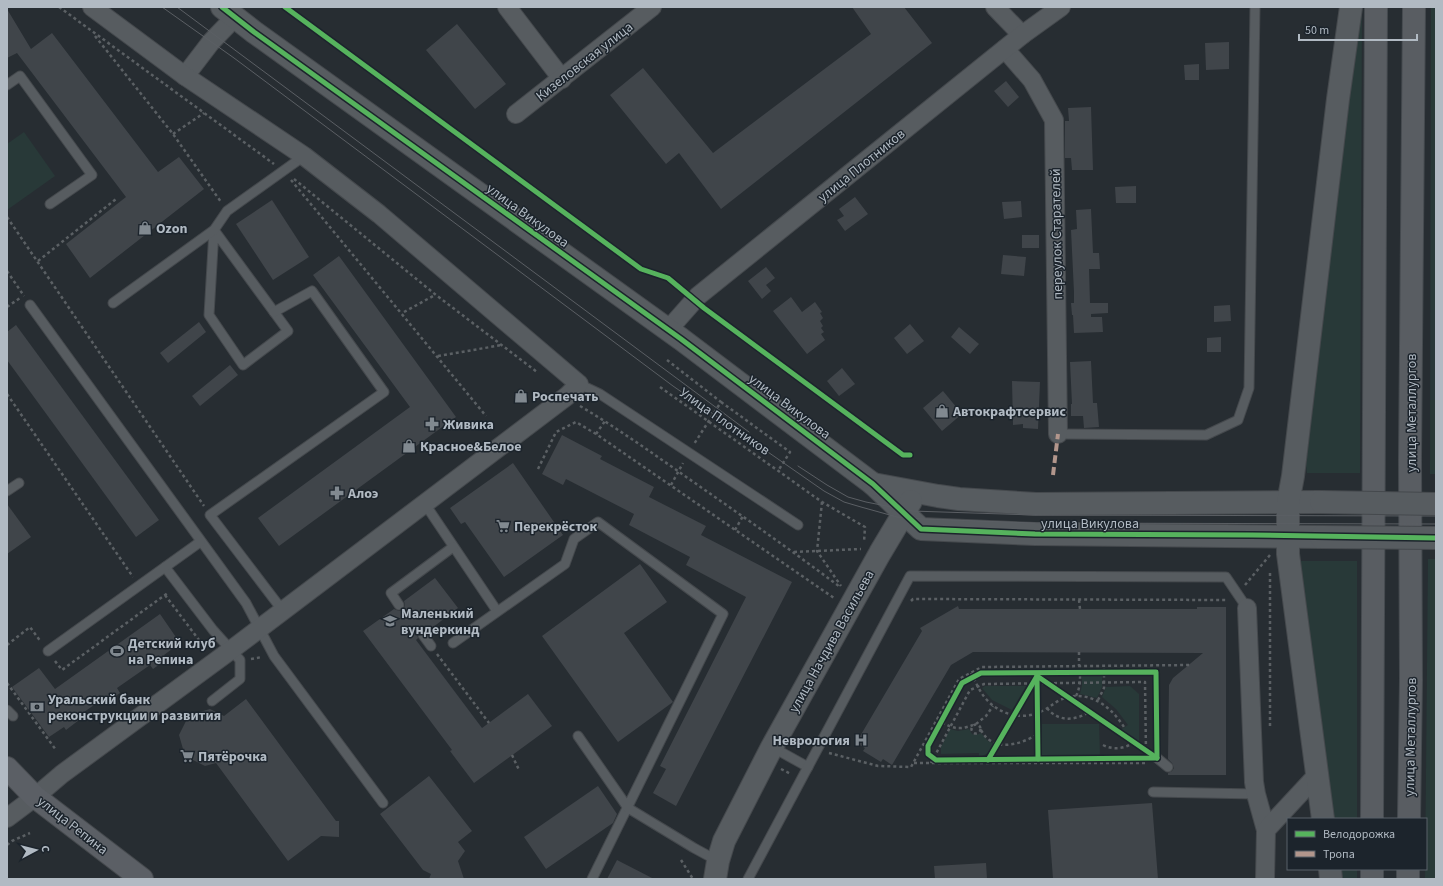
<svg xmlns="http://www.w3.org/2000/svg" width="1443" height="886" font-family="'Source Sans 3',sans-serif">
  <style>
    .green { fill: #283938 }
    .building { fill: #40454a }
    .lines { fill: none; stroke-linecap: round; stroke-linejoin: round }
    .service-casing { stroke: #45494d; stroke-width: 11 }
    .minor-casing { stroke: #45494d; stroke-width: 20 }
    .tertiary-casing { stroke: #45494d; stroke-width: 24 }
    .secondary-casing { stroke: #45494d; stroke-width: 24 }
    .primary-casing { stroke: #454a4f; stroke-width: 24 }
    .path { stroke: #5b6064; stroke-width: 2.5; stroke-dasharray: 3 3; stroke-linecap: butt }
    .service { stroke: #575c60; stroke-width: 9 }
    .minor { stroke: #575c60; stroke-width: 18 }
    .tertiary { stroke: #575c60; stroke-width: 22 }
    .secondary { stroke: #5b5f65; stroke-width: 22 }
    .primary { stroke: #595d62; stroke-width: 22 }
    .tram { stroke: #5b5f64; stroke-width: 1 }
    .tertiary-bridge-casing { stroke: #45494d; stroke-width: 24; stroke-linecap: butt }
    .tertiary-bridge { stroke: #575c60; stroke-width: 22 }
    .quiet { stroke: #b2968c; stroke-width: 4; stroke-dasharray: 8 4; stroke-linecap: butt }
    .cycleway-casing { stroke: #1c242c; stroke-width: 8 }
    .cycleway { stroke: #56b35d; stroke-width: 5 }
    .labels { text-anchor: middle; stroke-width: 3; stroke-linejoin: round; paint-order: stroke }
    .street-label { font-size: 14px; fill: #b1bac3; stroke: #1c242c }
    .poi-label { font-size: 14px; font-weight: bold; fill: #b1bac3; stroke: #1c242c; text-anchor: start }
  </style>
  <rect width="100%" height="100%" fill="#272d32"/>
  <g class="green">
    <path d="M1358,7H1362L1360,473H1307L1306,466Z"/>
    <path d="M1431,7H1436V474H1430Z"/>
    <path d="M24,132L55,176L7,210V144Z"/>
    <path d="M1428,559H1436V879H1425Z"/>
    <path d="M1300,561H1357V819H1331Z"/>
    <path d="M1082,675H1102V687L1097,698L1080,694L1082,685Z"/>
    <path d="M985,686H1026L1012,710L992,700L982,688Z"/>
    <path d="M1130,686L1139,694V743L1120,730L1128,725L1116,709L1102,697L1106,687Z"/>
    <path d="M1042,724H1099L1100,755L1042,756Z"/>
    <path d="M950,729L958,731L969,729L972,734L976,735L981,733L988,741L994,744C990,751 987,756 979,756V753L941,754V747Z"/>
    <path d="M1338,869H1357V879H1339Z"/>
  </g>
  <g class="building">
    <path d="M852,7H904L932,43L721,209L679,153L666,164L610,95L643,68L713,153L871,34Z"/>
    <path d="M7,9L31,49L52,33L158,172L179,157L204,189L90,278L66,244L126,197L17,53L7,58Z"/>
    <path d="M457,24L506,84L475,109L426,50Z"/>
    <path d="M1229,42V69L1206,70L1205,43Z"/>
    <path d="M1199,64V80H1185L1184,65Z"/>
    <path d="M1006,81L1019,97L1008,107L994,91Z"/>
    <path d="M1091,107L1093,170H1072L1071,158H1065V121H1069L1068,108Z"/>
    <path d="M1136,186V203H1116L1115,187Z"/>
    <path d="M855,197L868,214L845,231L837,220L844,216L839,209Z"/>
    <path d="M272,200L309,257L273,280L236,224Z"/>
    <path d="M1021,201L1022,217L1004,219L1002,202Z"/>
    <path d="M1091,209L1093,253H1099L1100,269H1089L1090,303H1108V313L1091,314V317H1102L1103,332L1074,333L1073,315H1072L1071,303H1074V292L1071,230L1077,229L1076,210Z"/>
    <rect x="1022" y="235" width="17" height="13"/>
    <path d="M1003,255L1026,257L1024,276L1001,274Z"/>
    <path d="M339,256L456,417L279,546L258,518L410,407L313,275Z"/>
    <path d="M766,267L775,278L766,285L771,291L762,299L748,281Z"/>
    <path d="M791,297L802,312L815,302L822,312L820,313L823,318L820,321L823,326L821,328L824,332L821,334L825,340L807,354L773,311Z"/>
    <path d="M1230,305L1231,321L1214,322V306Z"/>
    <path d="M199,322L206,332L168,363L160,353Z"/>
    <path d="M910,324L924,341L907,354L894,338Z"/>
    <path d="M16,325L159,520L136,537L7,360V332Z"/>
    <path d="M959,327L979,344L970,354L951,337Z"/>
    <path d="M1221,337V352H1207V338Z"/>
    <path d="M1091,361L1093,403H1097L1099,427L1084,428L1083,416H1071V404H1072L1070,362Z"/>
    <path d="M230,365L238,375L200,406L192,396Z"/>
    <path d="M842,368L855,384L839,396L827,381Z"/>
    <path d="M1012,381L1040,382L1038,429L1023,428V424L1013,425Z"/>
    <path d="M943,391L962,414L942,431L923,408Z"/>
    <path d="M562,435L602,456L600,459L654,487L649,497L706,526L701,535L792,582L676,806L653,793L666,769L660,766L746,597L686,565L690,557L629,525L634,514L566,479L563,485L542,474Z"/>
    <path d="M513,463L563,535L504,577L465,522L461,524L450,508Z"/>
    <path d="M7,504L31,537L7,554Z"/>
    <path d="M640,564L667,602L624,633L673,702L618,742L542,636Z"/>
    <path d="M435,578L458,608L428,631L423,629L419,630L417,635L418,638L416,640L482,728L528,694L552,726L474,783L450,751L452,750L363,631L394,609L399,611L403,610L405,605L404,601Z"/>
    <path d="M958,606L959,609H1197V607H1226V775H1168V773L1172,771L1174,768L1172,763L1168,759L1169,685L1173,678L1203,653L973,652L951,665L892,765L883,759L881,762L863,751L865,748L856,743L922,631L920,628Z"/>
    <path d="M160,614L180,643L164,655L167,659L153,669L150,665L117,688L120,693L107,702L104,698L77,717L79,720L66,730L64,727L49,737L12,687L39,668L55,689Z"/>
    <path d="M246,699L336,821H339V837L321,836L288,861L216,763L205,766L185,756L179,735L189,715L210,709L224,716Z"/>
    <path d="M429,776L472,831L458,842L465,851L458,861L464,879H429L431,874L423,870L380,814Z"/>
    <path d="M598,786L617,814L613,823L546,869L524,837Z"/>
    <path d="M1152,803L1158,879H1053L1048,810Z"/>
    <path d="M617,860L654,879H607Z"/>
    <path d="M986,863L987,879H935L934,866Z"/>
  </g>
  <g class="lines">
    <g class="service-casing">
      <g id="service">
        <path d="M7,85L20,76L92,175L50,204"/>
        <path d="M214,230L288,331L243,365L209,315Z"/>
        <path d="M113,303L214,230L227,211L304,156"/>
        <path d="M30,305L246,603L274,656L383,803"/>
        <path d="M274,312L312,291L384,392L210,515L283,611"/>
        <path d="M579,384L600,394L798,525"/>
        <path d="M1058,434L1206,435L1238,420L1249,388L1255,7"/>
        <path d="M7,491L19,483"/>
        <path d="M425,504L497,611"/>
        <path d="M165,567L213,630L240,660V679L212,701"/>
        <path d="M399,605L391,593L453,547"/>
        <path d="M423,635L431,646"/>
        <path d="M453,643L565,564L574,539L598,522L723,614L592,879"/>
        <path d="M48,651L200,542"/>
        <path d="M7,710L13,716"/>
        <path d="M578,736L628,808L694,848L718,861"/>
        <path d="M772,747L808,767"/>
        <path d="M1157,758L1168,767"/>
        <path d="M1153,792L1256,794"/>
        <path d="M748,879L910,576L1226,577L1247,608"/>
      </g>
    </g>
    <g class="minor-casing">
      <g id="minor">
        <path d="M507,7L562,79"/>
        <path d="M995,7L1022,35"/>
        <path d="M1005,49L1032,80L1054,120L1058,434"/>
        <path d="M185,76L211,42L235,17"/>
        <path d="M516,114L652,7"/>
        <path d="M668,330L698,296L1022,35L1061,7"/>
        <path d="M1247,608L1254,782L1256,794L1266,830"/>
        <path d="M7,818L35,797L62,774L231,650L567,396L579,384L379,214L304,156L185,76L92,7"/>
        <path d="M1265,879L1266,830L1318,774"/>
      </g>
    </g>
    <g class="tertiary-casing">
      <g id="tertiary">
        <path d="M222,7L254,32L681,339L873,484L921,529L1035,534L1321,537"/>
        <path d="M873,484L938,496L959,499L1036,504L1321,502"/>
        <path d="M1323,819L1288,554V503L1293,476L1338,99L1351,7"/>
        <path d="M1330,869L1331,879"/>
        <path d="M715,879L718,861L724,841L772,747L880,553L911,501"/>
      </g>
    </g>
    <g class="secondary-casing">
      <path id="secondary" d="M7,768L35,797L142,879"/>
    </g>
    <g class="primary-casing">
      <g id="primary">
        <path d="M1372,819L1376,7"/>
        <path d="M1409,819L1411,680L1410,459L1414,7"/>
        <path d="M1372,879V869"/>
        <path d="M1408,879V869"/>
      </g>
    </g>
    <g class="path">
      <path d="M59,7L274,164"/>
      <path d="M95,36L173,134L221,202"/>
      <path d="M173,134L204,113"/>
      <path d="M294,179L436,295L537,372"/>
      <path d="M291,180L486,416"/>
      <path d="M7,217L204,506"/>
      <path d="M38,261L116,199"/>
      <path d="M7,271L24,296"/>
      <path d="M7,307L20,298"/>
      <path d="M404,312L435,295"/>
      <path d="M438,356L502,345"/>
      <path d="M667,360L721,402L694,444"/>
      <path d="M660,387L822,502L865,527L864,542"/>
      <path d="M7,394L133,577"/>
      <path d="M721,402L790,452L778,471"/>
      <path d="M580,406C622,431 662,460 702,488C748,520 795,553 840,587"/>
      <path d="M596,434L605,421"/>
      <path d="M538,469L556,432L576,422L596,434L834,598"/>
      <path d="M671,485L683,463"/>
      <path d="M822,502L817,551L841,586"/>
      <path d="M735,530L743,516"/>
      <path d="M794,552L861,549"/>
      <path d="M1270,573V726"/>
      <path d="M1245,585L1270,555"/>
      <path d="M165,595L199,640"/>
      <path d="M1079,600L1080,609"/>
      <path d="M911,601L913,599L1227,600"/>
      <path d="M7,645L30,627L41,642"/>
      <path d="M1079,652V666"/>
      <path d="M437,654L489,723"/>
      <path d="M251,659L262,657"/>
      <path d="M55,661L62,670L169,592"/>
      <path d="M971,673C976,682 979,691 986,699C1001,716 1025,721 1044,710C1050,707 1054,703 1060,700C1087,688 1110,705 1124,727"/>
      <path d="M7,683L56,750"/>
      <path d="M1076,696C1081,686 1080,677 1080,666"/>
      <path d="M1098,700L1104,688V666"/>
      <path d="M1047,708C1058,722 1075,721 1089,712"/>
      <path d="M937,719C951,728 957,731 973,725"/>
      <path d="M976,724L986,716L993,706"/>
      <circle cx="976" cy="729" r="4.5"/>
      <path d="M981,730C993,753 1020,745 1038,734"/>
      <path d="M1103,745C1113,750 1124,749 1133,743"/>
      <path d="M829,753L878,766L911,767L959,679L982,667L1192,665"/>
      <path d="M512,755L519,770"/>
      <path d="M914,763H1147"/>
      <path d="M931,763L970,690L984,684L1145,682L1146,752"/>
      <path d="M781,769L791,774"/>
      <path d="M7,845L12,841L30,833"/>
      <path d="M681,860L693,879"/>
    </g>
    <use href="#service" class="service"/>
    <use href="#minor" class="minor"/>
    <use href="#tertiary" class="tertiary"/>
    <use href="#secondary" class="secondary"/>
    <use href="#primary" class="primary"/>
    <g class="tram">
      <path d="M162,7L234,58L673,386L824,491L844,502L861,507L897,517L922,519L1034,523L1436,524"/>
      <path d="M177,7L749,432"/>
      <path d="M798,466L827,485L848,497L866,502L912,511L1033,515L1436,516"/>
    </g>
    <g class="tertiary-bridge-casing">
      <g id="tertiary-bridge">
        <path d="M1321,502L1436,504"/>
        <path d="M1321,537L1436,538"/>
      </g>
    </g>
    <use href="#tertiary-bridge" class="tertiary-bridge"/>
    <path class="quiet" d="M1053,475L1058,434"/>
    <g class="cycleway-casing">
      <g id="cycleway">
        <path d="M222,7L254,32L681,339L873,484L921,529L1035,534L1252,535L1436,538"/>
        <path d="M285,7L641,269L668,278L704,308L903,455H910"/>
        <path d="M1156,672L1157,758L936,760L928,754V746L962,683L981,673Z"/>
        <path d="M1037,675L1038,759"/>
        <path d="M988,760L1037,676L1157,758"/>
      </g>
    </g>
    <use href="#cycleway" class="cycleway"/>
  </g>
  <defs>
    <g id="shop-bare" transform="scale(1.08)"><path d="M-5-2.5h2.3a2.7 3.5 0 0 1 5.4 0H5L5.5 6h-11ZM-1.5-2.5h3a1.5 2.3 0 0 0-3 0Z" fill="#818990" stroke="#1c242c" stroke-width="2.5" paint-order="stroke"/></g>
    <g id="pharmacy-bare" transform="scale(1.08)"><path d="M-2-6h4v4h4v4h-4v4h-4v-4h-4v-4h4Z" fill="#818990" stroke="#1c242c" stroke-width="2.5" paint-order="stroke"/></g>
    <g id="supermarket-bare" transform="scale(1.08)"><path d="M-6-5.5h2.5l.6 2H6L4.5 2H-2.5L-4.4-4H-6ZM-1.5 3.2a1.3 1.3 0 1 0 .1 0ZM3 3.2a1.3 1.3 0 1 0 .1 0Z" fill="#818990" stroke="#1c242c" stroke-width="2.5" paint-order="stroke"/></g>
    <g id="school-bare" transform="scale(1.08)"><path d="M0-5L7-2L0 1L-7-2ZM-4 1L0 2.5L4 1V4Q0 6-4 4Z" fill="#818990" stroke="#1c242c" stroke-width="2.5" paint-order="stroke"/></g>
    <g id="stadium-bare" transform="scale(1.08)"><path d="M0-5a6.5 5 0 1 0 0 10a6.5 5 0 1 0 0-10ZM-3.5-1.8h7v3.6h-7Z" fill="#818990" stroke="#1c242c" stroke-width="2.5" paint-order="stroke"/></g>
    <g id="bank-bare" transform="scale(1.08)"><path d="M-6-4H6V4H-6ZM0-2.3a2.3 2.3 0 1 0 0 4.6a2.3 2.3 0 1 0 0-4.6Z" fill="#818990" stroke="#1c242c" stroke-width="2.5" paint-order="stroke"/></g>
    <g id="hospital-bare" transform="scale(1.08)"><path d="M-5-5h3v3.5h4V-5h3V5h-3V1.5h-4V5h-3Z" fill="#818990" stroke="#1c242c" stroke-width="2.5" paint-order="stroke"/></g>
  </defs>
  <g fill-rule="evenodd">
    <use href="#shop-bare" x="145" y="228"/>
    <use href="#shop-bare" x="521" y="396"/>
    <use href="#shop-bare" x="942" y="411"/>
    <use href="#pharmacy-bare" x="432" y="424"/>
    <use href="#shop-bare" x="409" y="446"/>
    <use href="#pharmacy-bare" x="337" y="493"/>
    <use href="#supermarket-bare" x="503" y="526"/>
    <use href="#school-bare" x="390" y="621"/>
    <use href="#stadium-bare" x="117" y="651"/>
    <use href="#bank-bare" x="37" y="707"/>
    <use href="#hospital-bare" x="861" y="740"/>
    <use href="#supermarket-bare" x="187" y="756"/>
  </g>
  <g class="labels">
    <g class="street-label">
      <text transform="translate(584 61) rotate(-38)" y="5">Кизеловская улица</text>
      <text transform="translate(861 165) rotate(-39)" y="5">улица Плотников</text>
      <text transform="translate(528 215) rotate(36)" y="5">улица Викулова</text>
      <text transform="translate(1056 234) rotate(-91)" y="5">переулок Старателей</text>
      <text transform="translate(790 406) rotate(37)" y="5">улица Викулова</text>
      <text transform="translate(1411 413) rotate(-90)" y="5">улица Металлургов</text>
      <text transform="translate(725 421) rotate(35)" y="5">Улица Плотников</text>
      <text x="1090" y="528">улица Викулова</text>
      <text transform="translate(831 641) rotate(-61)" y="5">улица Начдива Васильева</text>
      <text transform="translate(1410 737) rotate(-89)" y="5">улица Металлургов</text>
      <text transform="translate(73 825) rotate(38)" y="5">улица Репина</text>
    </g>
    <g class="poi-label">
      <text x="156" y="233">Ozon</text>
      <text x="532" y="401">Роспечать</text>
      <text x="953" y="416">Автокрафтсервис</text>
      <text x="443" y="429">Живика</text>
      <text x="420" y="451">Красное&amp;Белое</text>
      <text x="348" y="498">Алоэ</text>
      <text x="514" y="531">Перекрёсток</text>
      <text x="401" y="618">Маленький<tspan x="401" dy="16">вундеркинд</tspan></text>
      <text x="128" y="648">Детский клуб<tspan x="128" dy="16">на Репина</tspan></text>
      <text x="48" y="704">Уральский банк<tspan x="48" dy="16">реконструкции и развития</tspan></text>
      <text x="850" y="745" text-anchor="end">Неврология</text>
      <text x="198" y="761">Пятёрочка</text>
    </g>
  </g>
  <rect width="1443" height="886" fill="none" stroke="#b1bac3" stroke-width="16"/>
  <rect x="1287" y="818" width="140" height="52" fill="#1c242c" stroke="#586068"/>
  <rect x="1295" y="831" width="20" height="6" fill="#56b35d" stroke="#586068"/>
  <text x="1323" y="838" font-size="12" fill="#b1bac3">Велодорожка</text>
  <rect x="1295" y="851" width="20" height="6" fill="#b2968c" stroke="#586068"/>
  <text x="1323" y="858" font-size="12" fill="#b1bac3">Тропа</text>
  <g transform="translate(36 850) rotate(83)" stroke="#1c242c" stroke-width="3" paint-order="stroke">
  <path d="M0-3L7 15L0 10L-7 15Z" fill="#b1bac3"/>
  <text y="-6" font-size="11" font-weight="bold" text-anchor="middle" fill="#b1bac3">С</text>
  </g>
  <path d="M1299 34v6h118v-6" fill="none" stroke="#b1bac3" stroke-width="2"/>
  <text x="1305" y="34" font-size="12" fill="#b1bac3" stroke="#1c242c" stroke-width="3" paint-order="stroke">50 m</text>
</svg>
